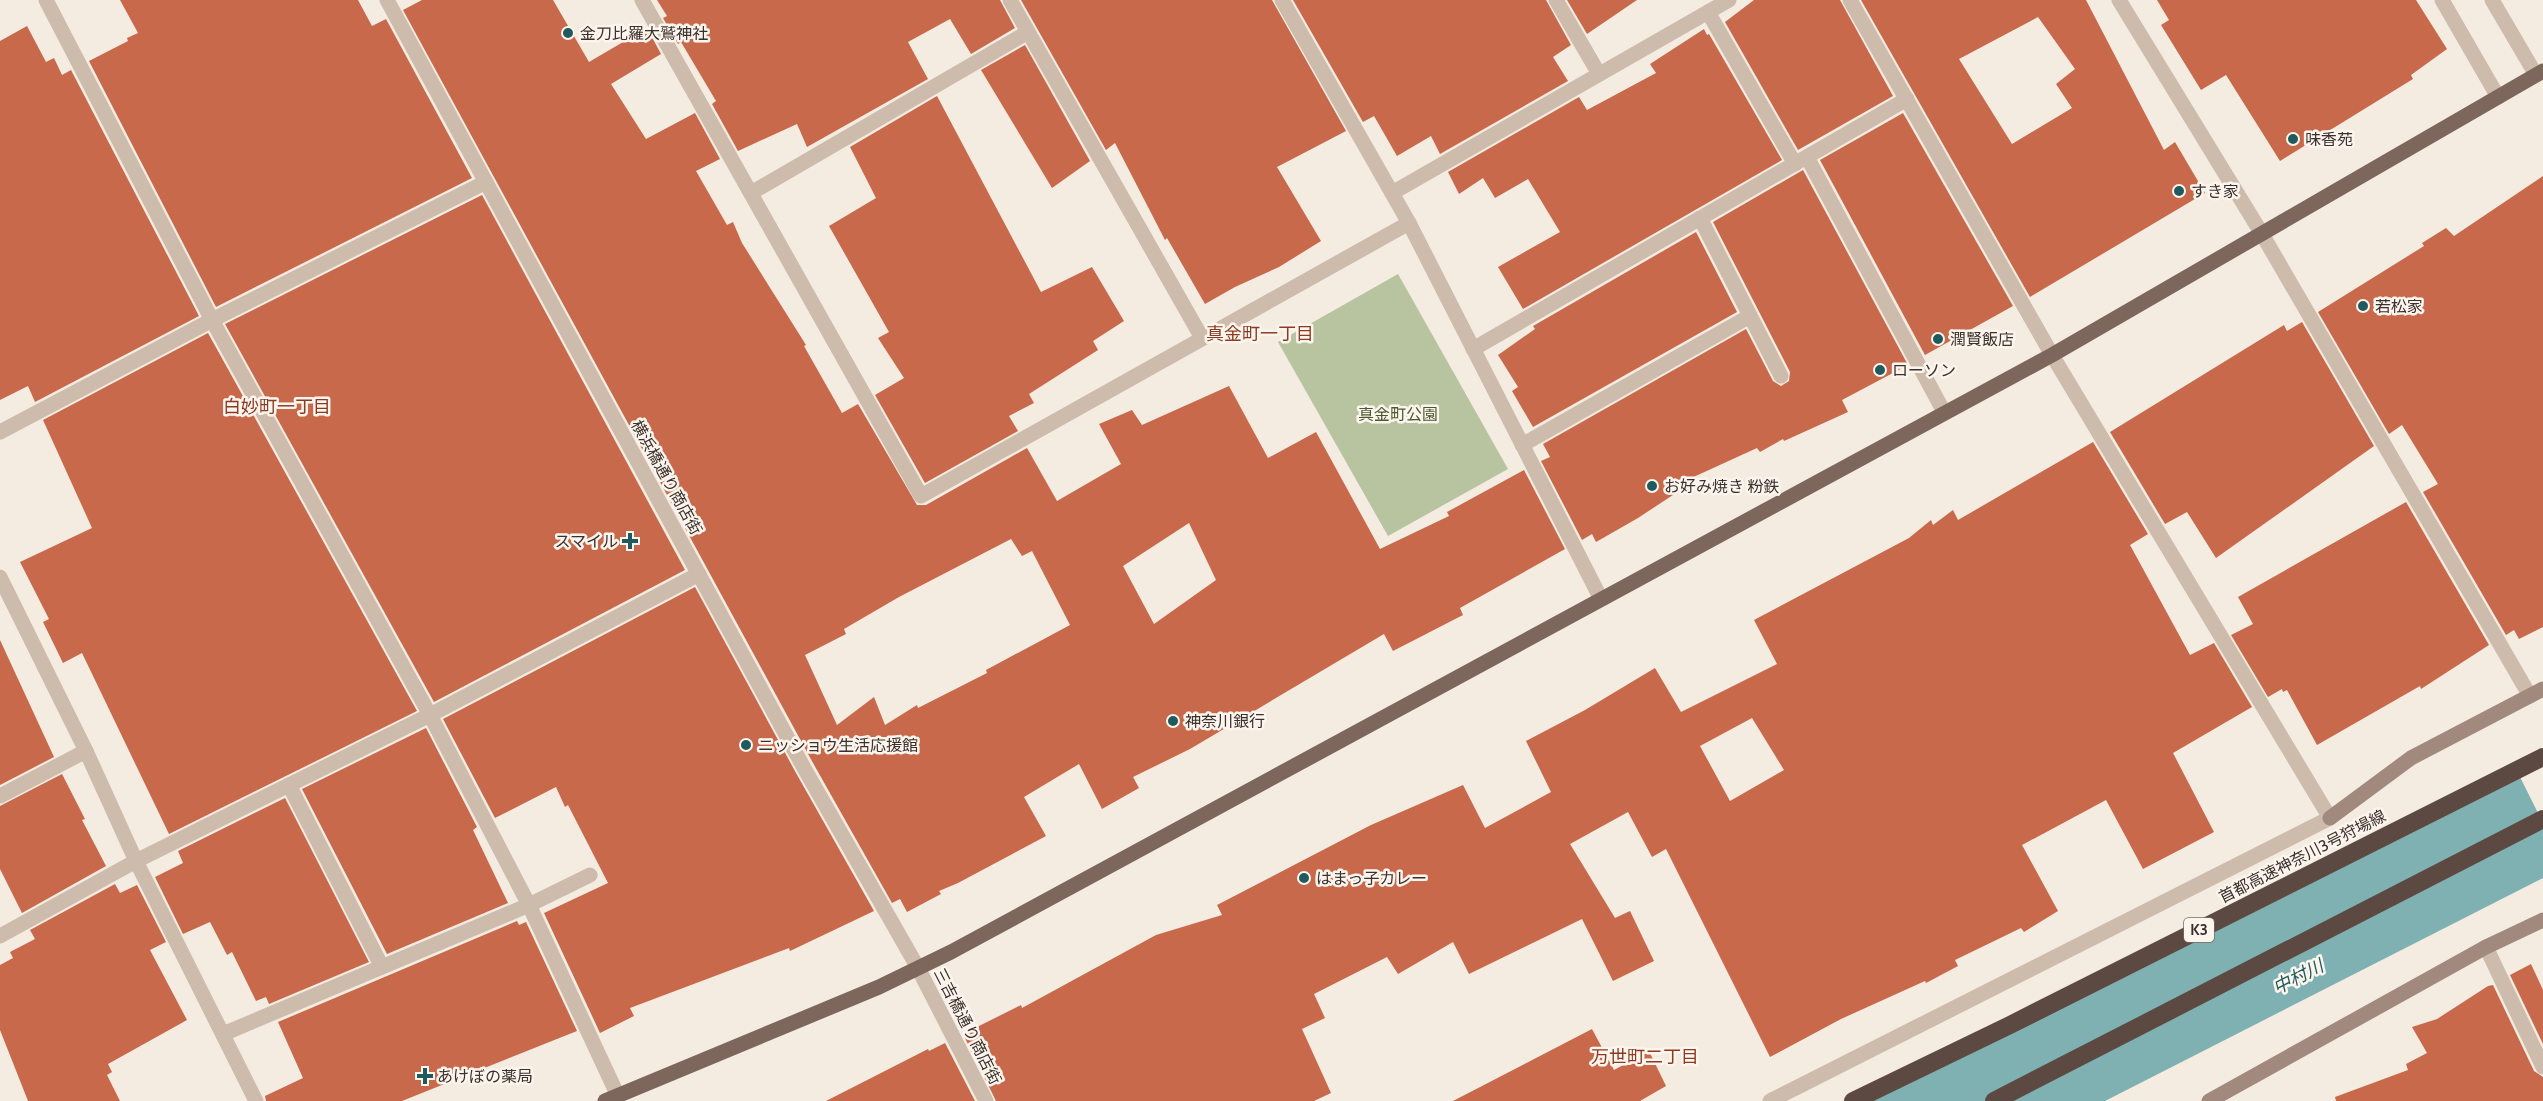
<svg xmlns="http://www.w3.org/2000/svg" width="2543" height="1101" font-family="Cabin,'Noto Sans JP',sans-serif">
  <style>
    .green { fill: #b8c4a0 }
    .water { fill: #7fb0b2 }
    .pier { fill: #f4ebe1 }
    .building { fill: #c8694b; fill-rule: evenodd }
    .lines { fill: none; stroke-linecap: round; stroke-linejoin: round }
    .lane { stroke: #cdbbac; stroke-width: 15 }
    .street { stroke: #cdbbac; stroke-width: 15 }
    .secondary { stroke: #a18a7d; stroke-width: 15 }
    .primary { stroke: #7d675c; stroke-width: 15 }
    .highway { stroke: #5c4a42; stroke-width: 18 }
    .poi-dot { fill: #1f5a5e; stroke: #fbf5ee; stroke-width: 2 }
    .labels { text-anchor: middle; stroke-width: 5; stroke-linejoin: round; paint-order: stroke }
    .shield { fill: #fbf5ee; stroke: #756b66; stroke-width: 1.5 }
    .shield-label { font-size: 15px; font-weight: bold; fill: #3b302b }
    .poi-label { font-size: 16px; fill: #3b302b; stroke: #fbf5ee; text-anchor: start }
    .park-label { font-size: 16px; fill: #4a5a2e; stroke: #fbf5ee }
    .street-label { font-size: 16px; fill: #3b302b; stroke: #fbf5ee }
    .neighbourhood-label { font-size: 18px; fill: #8c3b22; stroke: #fbf5ee }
    .water-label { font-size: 18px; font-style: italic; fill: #1f5a5e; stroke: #fbf5ee }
  </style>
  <rect width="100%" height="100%" fill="#f4ebe1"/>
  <path class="green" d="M1398,274L1508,469L1388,536L1278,342Z"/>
  <path class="water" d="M2543,756V878L2105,1101H1849Z"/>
  <path class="pier" d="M2543,753V823L2515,767Z"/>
  <g class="building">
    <path d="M120,0H358L372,26L386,19L472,178L216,307L89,61L128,41L127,38L138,33Z"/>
    <path d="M422,0H553L589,62L647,28L661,54L611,84L646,139L695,113L720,159L696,171L727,225L733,222L742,243L806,345L804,346L842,413L858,404L917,505H926L1027,448L1057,501L1121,464L1099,424L1132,410L1142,425L1229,386L1268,458L1316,432L1380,549L1449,516L1447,512L1524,470L1565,549L1460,608L1463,615L1393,651L1384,634L1190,749L1133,777L1139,788L1102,809L1079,764L1024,797L1046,836L958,883L939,891L941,894L907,912L900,899L892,903L813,763L403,10ZM1189,523L1216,580L1154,624L1123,566ZM1011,539L1022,556L1032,551L1070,625L986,670L987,673L918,708L917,705L885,725L874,697L837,725L805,655L846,634L844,629L899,597Z"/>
    <path d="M657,0H1000L1015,28L971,54L950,19L908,42L928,79L807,147L797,124L738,151L712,104L716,101L681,42L678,44L663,18L667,16Z"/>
    <path d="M1021,0H1272L1346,131L1277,167L1321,241L1279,267L1235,287L1205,304L1167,238L1165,240L1115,143L1106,150Z"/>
    <path d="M1293,0H1546L1571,45L1553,57L1568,81L1440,154L1431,136L1397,156L1374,116L1363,122Z"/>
    <path d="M1567,0H1637L1587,34Z"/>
    <path d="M1754,0H1840L1893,96L1798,150L1725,22Z"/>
    <path d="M1861,0H2086L2164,150L2175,142L2205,193L2030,297ZM2038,17L2075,69L2056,84L2072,108L2012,144L1959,59Z"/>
    <path d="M2157,0H2416L2447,49L2411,75L2413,79L2280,161L2226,75L2201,90L2161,25L2169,20Z"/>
    <path d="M27,26L46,62L54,58L62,75L71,70L199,316L35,402L28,386L0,400V41Z"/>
    <path d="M1704,29L1707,35L1709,34L1782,160L1523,309L1498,267L1560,232L1528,179L1495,198L1483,178L1459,194L1448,172L1579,97L1587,110L1656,73L1650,64Z"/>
    <path d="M1025,45L1090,161L1052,188L981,70Z"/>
    <path d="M937,96L1041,292L1092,267L1124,321L1093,341L1098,350L1029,394L1034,403L1009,416L1018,431L925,483L875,395L904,378L878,338L889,332L829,226L876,198L850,147Z"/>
    <path d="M1903,113L2013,306L1925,355L1820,160Z"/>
    <path d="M1803,170L1908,365L1842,400L1848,412L1784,441L1783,439L1760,452L1757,448L1676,485L1679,491L1638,518L1596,542L1592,534L1582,540L1541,461L1550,457L1543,444L1746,329L1773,381L1781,386L1789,381L1790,372L1713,222Z"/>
    <path d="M2543,176V627L2519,639L2514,630L2506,635L2423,492L2438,484L2402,425L2389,434L2318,312L2424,246L2422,243L2446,228L2454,236Z"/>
    <path d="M482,195L685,570L434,702L225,324Z"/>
    <path d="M1696,232L1737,312L1533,427L1512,391L1518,387L1498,355L1535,329L1533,326Z"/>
    <path d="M2302,322L2374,446L2216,558L2187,512L2165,524L2110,432L2284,325L2287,331Z"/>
    <path d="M208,333L417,711L169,834L82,653L63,663L43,622L49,619L20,562L92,528L43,420Z"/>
    <path d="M2093,442L2148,534L2130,545L2190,655L2214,643L2252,707L2173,753L2214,832L2143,869L2106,800L2022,845L2058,911L2024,932L2021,928L1955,960L1958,966L1926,983L1925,981L1841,1019L1770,1057L1666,849L1652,857L1628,812L1570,844L1615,918L1630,911L1654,961L1613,981L1582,919L1469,974L1453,942L1398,974L1387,957L1314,994L1325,1018L1302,1029L1331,1093L1314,1101H996L963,1034L1021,1005L1022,1008L1156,935L1222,915L1217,905L1371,825L1463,785L1485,828L1551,792L1526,741L1585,710L1655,668L1681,712L1777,664L1754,620L1909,538L1931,520L1933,525L1953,510L1958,520ZM1752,718L1784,770L1730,801L1700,746Z"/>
    <path d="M2406,502L2489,645L2421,689L2420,686L2317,745L2287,690L2283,692L2282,689L2268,697L2231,635L2253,624L2238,597Z"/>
    <path d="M695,587L796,773L874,911L790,951L789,948L630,1008L634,1016L600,1033L544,913L608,883L568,805L565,807L556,787L495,818L443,719Z"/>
    <path d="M0,640L54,757L0,785Z"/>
    <path d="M426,728L477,827L473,830L508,903L387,954L302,789Z"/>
    <path d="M62,774L85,819L82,820L106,866L22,913L0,869V806Z"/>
    <path d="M285,798L369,962L269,1004L266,997L256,1001L232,952L227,955L210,922L183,934L155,877L183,863L178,851Z"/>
    <path d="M115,884L120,893L137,885L166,942L150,950L187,1020L108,1064L112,1072L107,1075L120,1101H28L0,1030V965L13,958L10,952L35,939L30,930Z"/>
    <path d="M517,921L519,925L526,922L577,1031L402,1101H266L265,1096L303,1078L278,1022Z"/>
    <path d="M2531,964L2543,990V1044L2510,975Z"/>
    <path d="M2493,985L2534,1071L2543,1077V1101H2336L2335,1097L2408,1070L2406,1064L2427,1053L2412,1027L2437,1019L2488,986Z"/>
    <path d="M1592,1029L1614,1070L1649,1051L1666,1086L1640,1101H1453Z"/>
    <path d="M945,1043L975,1101H826L928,1049L929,1051Z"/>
  </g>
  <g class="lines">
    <g class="lane">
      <path d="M1708,12L1795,164"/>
      <path d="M1807,157L1944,412"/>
      <path d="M1700,218L1781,376"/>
      <path d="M1473,349L1907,99"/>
      <path d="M1522,445L1750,316"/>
      <path d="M289,785L382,967"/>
    </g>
    <g class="street">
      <path d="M46,0L212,320L486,182"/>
      <path d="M387,0L804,768L918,968L986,1101"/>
      <path d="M642,0L921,496L1409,223"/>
      <path d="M1010,0L1202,338"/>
      <path d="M1282,0L1409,223L1601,599"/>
      <path d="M1556,0L1599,74"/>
      <path d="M2119,0L2262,234L2530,696"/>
      <path d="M2442,0L2498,97"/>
      <path d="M2492,0L2536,75"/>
      <path d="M751,193L1028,32"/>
      <path d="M1392,193L1729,0"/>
      <path d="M0,432L212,320L430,715L529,905L618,1096"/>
      <path d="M0,577L86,751L136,861L256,1101"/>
      <path d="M0,796L86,751"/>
      <path d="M0,936L136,861L430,715L699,574"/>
      <path d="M2486,947L2543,1067"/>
      <path d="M223,1034L529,905L590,875"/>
      <path d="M1770,1101L2330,818L2052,355L1850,0"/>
    </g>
    <g class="secondary">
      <path d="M2330,818L2411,758L2543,689"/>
      <path d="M2209,1101L2486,947L2543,920"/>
    </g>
    <path class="primary" d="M605,1101L879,987L951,952L2052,355L2543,71"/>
    <g class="highway">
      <path d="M1853,1101L2010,1025L2543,757"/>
      <path d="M1994,1101L2543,819"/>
    </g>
  </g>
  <g class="poi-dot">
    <circle cx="568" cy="33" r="6"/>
    <circle cx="2293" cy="139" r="6"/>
    <circle cx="2179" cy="191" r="6"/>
    <circle cx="2363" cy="306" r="6"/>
    <circle cx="1938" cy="339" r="6"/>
    <circle cx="1880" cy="370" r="6"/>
    <circle cx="1652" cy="486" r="6"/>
    <path d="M627 532h6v6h6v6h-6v6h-6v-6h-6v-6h6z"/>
    <circle cx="1173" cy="721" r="6"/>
    <circle cx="746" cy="745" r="6"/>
    <circle cx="1304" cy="878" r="6"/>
    <path d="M422 1067h6v6h6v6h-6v6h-6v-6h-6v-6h6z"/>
  </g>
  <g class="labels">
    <rect class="shield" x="2184" y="918" width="30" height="24" rx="4.5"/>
    <g class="shield-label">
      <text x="2199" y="935">K3</text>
    </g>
    <g class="poi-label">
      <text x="580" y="39">金刀比羅大鷲神社</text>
      <text x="2305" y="145">味香苑</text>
      <text x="2191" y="197">すき家</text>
      <text x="2375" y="312">若松家</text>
      <text x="1950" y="345">潤賢飯店</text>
      <text x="1892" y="376">ローソン</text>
      <text x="1664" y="492">お好み焼き 粉鉄</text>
      <text x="618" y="547" text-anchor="end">スマイル</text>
      <text x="1185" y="727">神奈川銀行</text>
      <text x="758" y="751">ニッショウ生活応援館</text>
      <text x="1316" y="884">はまっ子カレー</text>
      <text x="437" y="1082">あけぼの薬局</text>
    </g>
    <g class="park-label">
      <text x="1398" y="420">真金町公園</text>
    </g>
    <g class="street-label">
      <text transform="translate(667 477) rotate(61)" y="6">横浜橋通り商店街</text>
      <text transform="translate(2302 856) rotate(-27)" y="6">首都高速神奈川3号狩場線</text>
      <text transform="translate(968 1026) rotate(63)" y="6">三吉橋通り商店街</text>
    </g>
    <g class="neighbourhood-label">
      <text x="1260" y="340">真金町一丁目</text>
      <text x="277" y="413">白妙町一丁目</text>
      <text x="1645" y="1063">万世町二丁目</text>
    </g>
    <g class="water-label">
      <text transform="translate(2298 977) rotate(-27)" y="6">中村川</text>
    </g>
  </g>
</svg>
